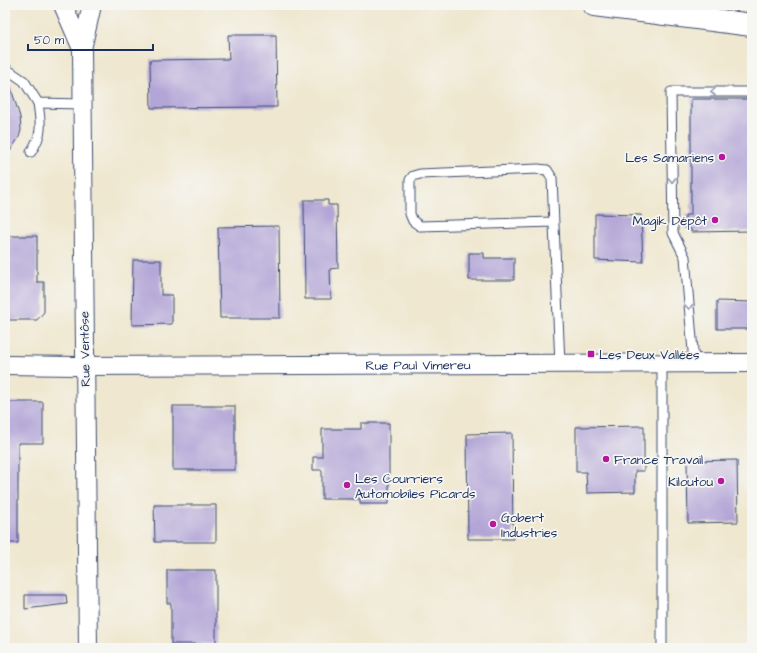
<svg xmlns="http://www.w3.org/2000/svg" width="757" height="653" font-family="'Architects Daughter',sans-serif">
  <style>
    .building { fill: #b3a6d7 }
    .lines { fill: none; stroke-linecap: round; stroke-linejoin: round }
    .service-casing { stroke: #3b4b6f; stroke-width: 11 }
    .minor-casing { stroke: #3b4b6f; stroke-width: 20 }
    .primary-casing { stroke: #3b4b6f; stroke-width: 24 }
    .service { stroke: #fff; stroke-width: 9 }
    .minor { stroke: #fff; stroke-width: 18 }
    .primary { stroke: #fff; stroke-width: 22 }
    .oneway { stroke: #8d97ae }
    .poi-dot { fill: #b5179e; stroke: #f6f6f2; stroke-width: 1.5 }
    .labels { text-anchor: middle; stroke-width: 3.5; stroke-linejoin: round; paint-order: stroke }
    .poi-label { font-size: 13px; fill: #1b2f5e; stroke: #f6f6f2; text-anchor: start }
    .street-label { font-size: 13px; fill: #1b2f5e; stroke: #f6f6f2 }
  </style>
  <rect width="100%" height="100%" fill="#f6f6f2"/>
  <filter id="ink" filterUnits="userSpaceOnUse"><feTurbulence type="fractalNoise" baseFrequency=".025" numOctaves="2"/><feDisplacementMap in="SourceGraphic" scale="8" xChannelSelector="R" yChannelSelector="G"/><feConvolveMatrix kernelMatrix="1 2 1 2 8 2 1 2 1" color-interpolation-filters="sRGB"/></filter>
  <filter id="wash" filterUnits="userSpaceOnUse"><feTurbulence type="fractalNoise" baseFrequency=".012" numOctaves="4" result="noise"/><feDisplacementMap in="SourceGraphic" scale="16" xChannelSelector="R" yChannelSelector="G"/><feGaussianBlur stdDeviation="0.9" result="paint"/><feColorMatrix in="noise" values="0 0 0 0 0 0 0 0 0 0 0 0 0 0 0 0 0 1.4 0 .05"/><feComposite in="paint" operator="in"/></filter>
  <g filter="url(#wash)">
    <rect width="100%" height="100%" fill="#efe7cf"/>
    <g id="blocks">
      <g class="building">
        <path d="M228,35H276L277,107L151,108L150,60L229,59Z"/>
        <path d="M8,79L20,117L21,130L19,137L5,159V80Z"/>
        <path d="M691,99H752V231L691,232V229L685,228V215H691Z"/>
        <path d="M304,200H328V205H337L338,268L330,269L331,299H305Z"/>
        <path d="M595,214L641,215L643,262L595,260Z"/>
        <path d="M279,226L280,318H220L218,227Z"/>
        <path d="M5,236H37V282H44V312L37,320H5Z"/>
        <path d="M469,253H484V258H514V280H469Z"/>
        <path d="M133,260H161V295H172V324L132,325Z"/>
        <path d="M717,301L752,302V329H717Z"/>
        <path d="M5,402H43V443H18V543H5Z"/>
        <rect x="173" y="406" width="62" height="64"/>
        <path d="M361,423H389V504H360V499H322V470H313V457H322V429H361Z"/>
        <path d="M644,426V471H635V492L587,493L586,472H576V427Z"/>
        <path d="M512,433L513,539H468L467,434Z"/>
        <path d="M737,460L738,522L688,523L687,461Z"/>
        <path d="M154,505H216V542H155Z"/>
        <path d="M167,570H216V644H171V603H167Z"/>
        <path d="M25,595H66L67,604L25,609Z"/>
      </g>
    </g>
  </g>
  <g filter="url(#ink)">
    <use href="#blocks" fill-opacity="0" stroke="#3b4b6f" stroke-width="1"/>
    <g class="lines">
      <g class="service-casing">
        <g id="service">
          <path d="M5,68L24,81L38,103L82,104"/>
          <path d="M31,152C43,133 41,125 38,103"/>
          <path d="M553,222L420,226L413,221L410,214V180L413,176L420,174L538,169L547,170L552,178L560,364"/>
          <path d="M694,363L685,257L673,233L671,92H752"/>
          <path d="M662,648V364"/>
        </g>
      </g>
      <g class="minor-casing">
        <g id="minor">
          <path d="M63,5L82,49"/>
          <path id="s1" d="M5,365L76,366L752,363"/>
          <path d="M88,648L82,49L92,5"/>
        </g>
      </g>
      <g class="primary-casing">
        <path id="primary" d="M594,5L752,25"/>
      </g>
      <use href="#service" class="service"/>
      <use href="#minor" class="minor"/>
      <use href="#primary" class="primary"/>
    </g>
    <defs><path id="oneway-chevron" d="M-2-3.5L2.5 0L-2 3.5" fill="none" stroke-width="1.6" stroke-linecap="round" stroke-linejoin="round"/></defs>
    <g class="oneway">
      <use href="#oneway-chevron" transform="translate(713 92) rotate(180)"/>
      <use href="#oneway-chevron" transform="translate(672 180) rotate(89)"/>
      <use href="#oneway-chevron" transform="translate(689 307) rotate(85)"/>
    </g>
  </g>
  <g class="poi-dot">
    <circle cx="722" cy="157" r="4"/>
    <circle cx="715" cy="220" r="4"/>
    <rect x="587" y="350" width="8" height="8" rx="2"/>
    <circle cx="606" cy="459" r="4"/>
    <circle cx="721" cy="481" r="4"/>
    <circle cx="347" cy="485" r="4"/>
    <circle cx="493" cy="524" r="4"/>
  </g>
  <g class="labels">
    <g class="poi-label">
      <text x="714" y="162" text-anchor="end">Les Samariens</text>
      <text x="707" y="225" text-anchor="end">Magik Dépôt</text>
      <text x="599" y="359">Les Deux Vallées</text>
      <text x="614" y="464">France Travail</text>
      <text x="355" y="483">Les Courriers<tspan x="355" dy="15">Automobiles Picards</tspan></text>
      <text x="713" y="486" text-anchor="end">Kiloutou</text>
      <text x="501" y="522">Gobert<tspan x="501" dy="15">Industries</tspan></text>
    </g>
    <g class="street-label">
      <text transform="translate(84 349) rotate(-91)" y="5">Rue Ventôse</text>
      <text dy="5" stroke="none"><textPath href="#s1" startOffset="413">Rue Paul Vimereu</textPath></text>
    </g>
  </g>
  <rect width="757" height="653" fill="none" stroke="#f6f6f2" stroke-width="20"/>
  <path d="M28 44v6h125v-6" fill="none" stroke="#1b2f5e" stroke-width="2"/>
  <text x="34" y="44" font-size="12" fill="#1b2f5e" stroke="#f6f6f2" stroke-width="3" paint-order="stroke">50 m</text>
</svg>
